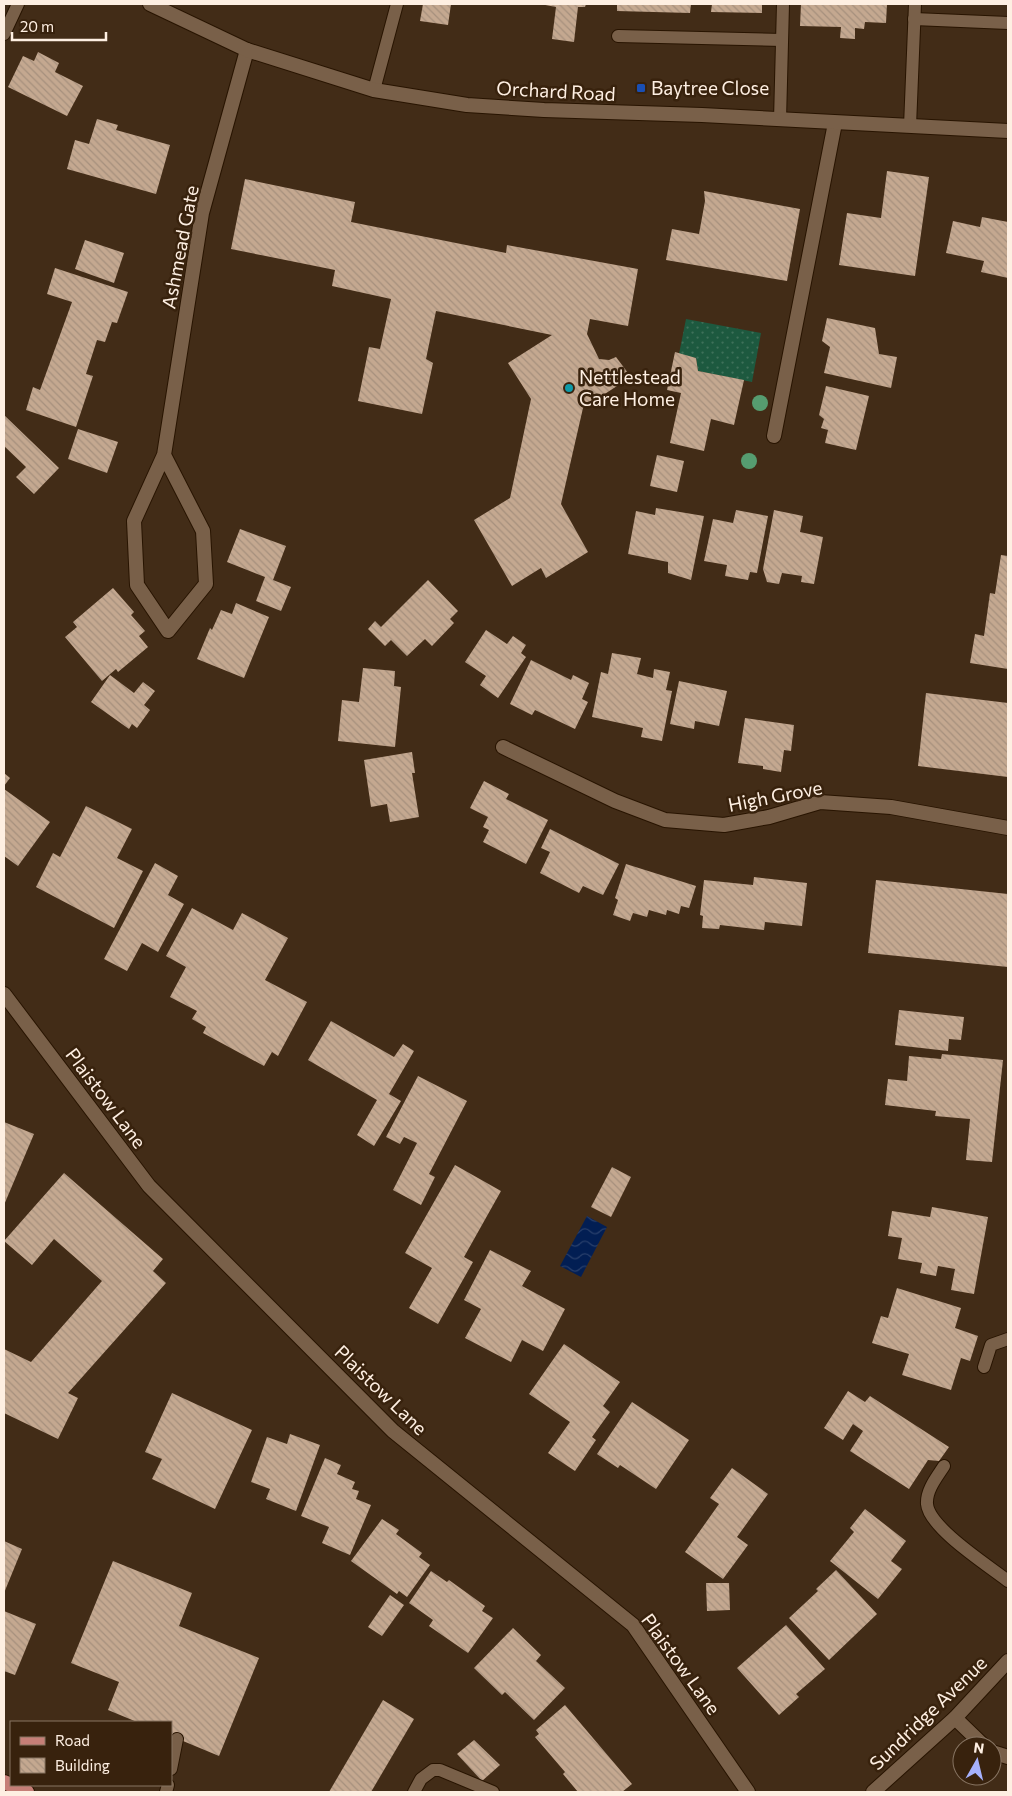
<svg xmlns="http://www.w3.org/2000/svg" width="1012" height="1796" font-family="Commissioner,sans-serif">
  <style>
    .garden { fill: url(#garden-dots) }
    .water { fill: url(#water-waves) }
    .building { fill: url(#building-back-hatch) }
    .lines { fill: none; stroke-linecap: round; stroke-linejoin: round }
    .service-casing { stroke: #281401; stroke-width: 14 }
    .minor-casing { stroke: #281401; stroke-width: 16 }
    .tertiary-casing { stroke: #281401; stroke-width: 16 }
    .primary-casing { stroke: #281401; stroke-width: 16 }
    .service { stroke: #796049; stroke-width: 12 }
    .minor { stroke: #796049; stroke-width: 14 }
    .tertiary { stroke: #796049; stroke-width: 14 }
    .primary { stroke: #c67f77; stroke-width: 14 }
    .tree { fill: #569d70 }
    .transit-dot { fill: #1a4fb4; stroke: #38220d; stroke-width: 2 }
    .culture-dot { fill: #0f9aa8; stroke: #38220d; stroke-width: 2 }
    .labels { text-anchor: middle; stroke-width: 5; stroke-linejoin: round; paint-order: stroke }
    .poi-label { font-size: 19px; fill: #feefe2; stroke: #38220d; text-anchor: start }
    .street-label { font-size: 19px; fill: #feefe2; stroke: #38220d }
  </style>
  <defs>
    <pattern id="garden-dots" width="8" height="8" patternUnits="userSpaceOnUse" patternTransform="scale(1.25)"><rect width="8" height="8" fill="#1d593f"/><path d="M2 2h.1M6 6h.1" fill="none" stroke="#3f715a" stroke-width="1.8" stroke-linecap="round"/></pattern>
    <pattern id="water-waves" width="16" height="10" patternUnits="userSpaceOnUse" patternTransform="scale(1.25)"><rect width="16" height="10" fill="#021e53"/><path d="M0 5q4-4 8 0t8 0" fill="none" stroke="#283f6b"/></pattern>
    <pattern id="building-back-hatch" width="6" height="6" patternUnits="userSpaceOnUse" patternTransform="scale(1.25)"><rect width="6" height="6" fill="#c4a890"/><path d="M-1 5l2 2M0 0l6 6M5-1l2 2" fill="none" stroke="#a6907d"/></pattern>
  </defs>
  <rect width="100%" height="100%" fill="#422c17"/>
  <path class="garden" d="M686,319L761,333L752,382L698,371L696,358L679,354Z"/>
  <path class="water" d="M587,1216L607,1227L581,1277L560,1266Z"/>
  <g class="building">
    <path d="M423,4H451L448,25L420,21Z"/>
    <path d="M540,4H586L585,7H578L574,42L552,39L556,7Z"/>
    <path d="M617,4H691L690,13L617,11Z"/>
    <path d="M712,4H762V13L711,12Z"/>
    <path d="M801,4H887L886,23L865,22L864,29L855,28V39L840,38L841,27L800,26Z"/>
    <path d="M38,52L59,63L55,72L83,86L67,116L8,87L23,56L34,61Z"/>
    <path d="M97,119L118,125L116,130L170,145L156,194L67,169L75,140L89,144Z"/>
    <path d="M887,171L929,177L915,276L839,265L847,213L881,218Z"/>
    <path d="M245,179L355,202L351,222L506,253L507,245L638,269L628,326L590,319L587,334L599,359L609,360L616,357L631,377L583,408L561,504L588,552L546,578L541,568L512,586L474,520L510,498L531,399L508,363L552,335L436,311L426,359L433,363L422,414L358,401L369,347L380,349L391,299L332,286L335,270L231,249Z"/>
    <path d="M704,191L800,209L787,281L666,260L672,229L699,234L705,201Z"/>
    <path d="M982,217L1008,222V278L981,272L984,261L946,253L953,221L980,227Z"/>
    <path d="M85,240L124,253L114,283L75,269Z"/>
    <path d="M55,268L128,292L117,323L112,322L105,342L97,340L86,374L93,376L76,427L26,410L33,387L40,390L72,302L47,294Z"/>
    <path d="M827,318L875,328L879,354L897,357L891,388L824,373L830,347L822,341Z"/>
    <path d="M675,352L696,358L698,371L744,380L734,425L711,419L704,451L670,443L681,393L667,390Z"/>
    <path d="M826,386L869,396L856,450L825,443L828,430L821,428L824,419L819,415Z"/>
    <path d="M4,415L59,468L34,494L16,477L26,467L4,446Z"/>
    <path d="M78,429L118,442L107,473L68,459Z"/>
    <path d="M657,455L684,461L677,492L650,486Z"/>
    <path d="M656,508L704,516L691,580L668,573V562L628,554L636,511L655,515Z"/>
    <path d="M736,510L768,516L757,573L750,572L748,580L725,576L727,565L704,561L713,519L733,523Z"/>
    <path d="M774,510L803,516L800,532L823,537L814,584L801,582L802,576L782,573L779,584L767,582L763,569Z"/>
    <path d="M240,529L286,546L273,580L291,587L281,611L256,601L265,577L227,562Z"/>
    <path d="M1001,555L1008,556V669L970,663L975,634L984,636L990,593L995,594Z"/>
    <path d="M428,580L458,611L450,619L454,623L432,646L425,639L407,656L391,640L385,646L368,629L375,621L381,627Z"/>
    <path d="M113,588L134,612L131,615L145,631L139,636L148,647L118,672L116,669L102,681L65,637L77,627L73,622Z"/>
    <path d="M236,603L269,617L244,678L197,659L210,628L212,630L221,610L232,614Z"/>
    <path d="M486,630L507,644L513,636L526,645L521,653L526,657L498,698L480,685L486,676L465,662Z"/>
    <path d="M612,653L641,658L637,674L653,678L654,669L670,672L666,690L672,691L662,741L641,737L643,728L592,717L601,672L608,674Z"/>
    <path d="M531,660L571,680L573,675L589,683L582,699L588,702L575,729L535,710L532,715L510,704Z"/>
    <path d="M363,668L395,671L394,686L401,687L395,747L338,741L342,700L359,702Z"/>
    <path d="M110,675L134,693L143,682L155,691L144,705L150,710L137,728L132,724L129,729L91,702Z"/>
    <path d="M679,681L727,691L719,726L695,721L694,729L670,724Z"/>
    <path d="M926,693L1008,703V777L918,766Z"/>
    <path d="M745,718L794,725L791,751L784,750L781,772L763,769V766L738,763Z"/>
    <path d="M412,752L415,773H412L419,817L390,822L387,804L371,807L364,760Z"/>
    <path d="M4,773L10,778L4,786Z"/>
    <path d="M484,781L509,794L506,799L548,820L526,864L483,842L489,830L483,827L488,817L470,808Z"/>
    <path d="M4,789L50,822L18,866L4,856Z"/>
    <path d="M86,806L132,829L117,858L143,871L114,928L36,887L53,853L60,857Z"/>
    <path d="M550,829L619,864L603,895L583,886L579,893L540,873L550,852L541,848Z"/>
    <path d="M155,863L178,876L168,895L184,904L158,952L142,943L127,971L104,959Z"/>
    <path d="M626,864L696,886L689,908L681,906L679,914L667,910L666,915L649,910L647,917L633,913L630,921L613,915L618,900L615,898Z"/>
    <path d="M754,877L807,883L802,926L765,922L764,930L720,925L719,929L702,928L703,916L700,915L704,880L753,885Z"/>
    <path d="M876,880L1008,894V967L868,953Z"/>
    <path d="M192,908L233,930L242,913L288,938L265,980L307,1002L278,1056L272,1052L264,1066L203,1033L206,1027L192,1019L197,1011L170,997L186,967L166,956Z"/>
    <path d="M899,1010L964,1017L961,1040L949,1039L948,1051L895,1045Z"/>
    <path d="M331,1021L394,1057L403,1044L414,1051L389,1094L401,1101L374,1146L357,1135L377,1100L308,1060Z"/>
    <path d="M942,1054L1003,1060L992,1162L966,1160L970,1119L935,1116L936,1111L885,1105L888,1079L907,1081L909,1056L941,1059Z"/>
    <path d="M418,1076L467,1101L429,1174L435,1177L421,1205L393,1190L417,1143L404,1137L400,1144L386,1137Z"/>
    <path d="M4,1122L34,1134L4,1205Z"/>
    <path d="M455,1165L501,1191L464,1257L473,1262L438,1324L409,1308L432,1268L405,1253Z"/>
    <path d="M612,1167L631,1177L611,1217L591,1207Z"/>
    <path d="M64,1173L163,1259L153,1271L166,1283L68,1393L78,1398L58,1439L4,1413V1349L31,1362L102,1281L54,1239L32,1265L4,1241Z"/>
    <path d="M932,1207L988,1217L974,1294L951,1290L955,1269L938,1266L936,1276L920,1273L922,1263L898,1259L902,1238L888,1236L892,1211L930,1217Z"/>
    <path d="M490,1250L531,1271L522,1286L565,1309L543,1351L522,1340L511,1362L465,1338L481,1309L464,1300Z"/>
    <path d="M897,1288L961,1308L955,1328L978,1336L970,1361L961,1358L951,1390L902,1375L909,1354L872,1343L881,1316L888,1318Z"/>
    <path d="M564,1344L620,1382L603,1406L610,1412L592,1437L596,1440L575,1471L548,1453L570,1422L529,1394Z"/>
    <path d="M848,1391L865,1402L870,1396L949,1447L939,1461L928,1460L909,1489L850,1451L863,1431L853,1424L843,1440L824,1428Z"/>
    <path d="M172,1393L252,1430L215,1509L152,1479L162,1459L145,1452Z"/>
    <path d="M632,1402L689,1440L656,1489L620,1465L618,1468L597,1454Z"/>
    <path d="M290,1434L320,1445L296,1511L266,1499L270,1489L251,1482L267,1437L287,1444Z"/>
    <path d="M325,1458L341,1465L337,1474L355,1482L352,1489L359,1491L356,1499L371,1505L350,1555L322,1543L329,1527L301,1516Z"/>
    <path d="M732,1468L768,1494L737,1537L748,1545L723,1579L685,1552L719,1504L710,1498Z"/>
    <path d="M865,1509L906,1541L891,1561L902,1569L878,1599L830,1561L854,1532L850,1528Z"/>
    <path d="M382,1519L399,1530L396,1534L422,1553L419,1557L430,1565L407,1597L399,1591L397,1594L351,1561Z"/>
    <path d="M4,1541L22,1549L4,1593Z"/>
    <path d="M113,1561L192,1593L179,1626L259,1658L219,1756L171,1736V1722H137L108,1710L119,1682L71,1663Z"/>
    <path d="M836,1570L877,1614L829,1660L789,1618L818,1591L816,1589Z"/>
    <path d="M431,1571L447,1582L449,1580L485,1606L482,1611L493,1618L468,1653L429,1626L433,1620L409,1603Z"/>
    <path d="M706,1583H729L730,1610L707,1611Z"/>
    <path d="M390,1595L404,1605L382,1636L368,1627Z"/>
    <path d="M4,1611L36,1624L15,1675L4,1671Z"/>
    <path d="M786,1625L825,1669L796,1694L799,1697L779,1715L737,1668Z"/>
    <path d="M513,1628L541,1655L536,1661L565,1688L534,1720L505,1692L502,1695L474,1668Z"/>
    <path d="M383,1700L414,1719L371,1792H329Z"/>
    <path d="M565,1705L632,1784L622,1792H578L563,1774L565,1772L535,1737L539,1734L536,1730Z"/>
    <path d="M474,1740L500,1765L482,1781L457,1754Z"/>
  </g>
  <g class="lines">
    <g class="service-casing">
      <g id="service">
        <path d="M914,19L1008,23"/>
        <path d="M4,34L18,4"/>
        <path d="M618,36L782,40"/>
        <path d="M374,90L397,4"/>
        <path d="M780,120L783,4"/>
        <path d="M910,126L915,4"/>
        <path d="M984,1367L991,1345L1008,1339"/>
        <path d="M944,1466C937,1477 926,1490 927,1504C929,1528 989,1566 1008,1581"/>
        <path d="M171,1769L177,1739"/>
        <path d="M166,1792L168,1785"/>
        <path d="M414,1792L421,1779L433,1770H440L493,1792"/>
      </g>
    </g>
    <g class="minor-casing">
      <g id="minor">
        <path d="M774,436L835,123"/>
        <path d="M164,455L134,521L137,585L168,631L206,584L203,531L164,455L202,213L247,50"/>
        <path d="M503,747L615,801L665,820L724,825L769,817L820,802L891,807L1008,828"/>
        <path d="M955,1718L984,1746"/>
        <path d="M992,1752L1008,1757"/>
      </g>
    </g>
    <g class="tertiary-casing">
      <g id="tertiary">
        <path d="M150,4L247,50L374,90L467,105L544,110L702,115L1008,131"/>
        <path d="M4,994L149,1186L393,1431L633,1625L748,1792"/>
        <path d="M873,1792L955,1718L1008,1661"/>
      </g>
    </g>
    <g class="primary-casing">
      <path id="primary" d="M4,1782L27,1792"/>
    </g>
    <use href="#service" class="service"/>
    <use href="#minor" class="minor"/>
    <use href="#tertiary" class="tertiary"/>
    <use href="#primary" class="primary"/>
  </g>
  <g class="tree">
    <circle cx="760" cy="403" r="8"/>
    <circle cx="749" cy="461" r="8"/>
  </g>
  <rect class="transit-dot" x="636" y="83" width="10" height="10" rx="2.5"/>
  <circle class="culture-dot" cx="569" cy="388" r="5"/>
  <g class="labels">
    <g class="poi-label">
      <text x="651" y="95">Baytree Close</text>
      <text x="579" y="384">Nettlestead<tspan x="579" dy="22">Care Home</tspan></text>
    </g>
    <g class="street-label">
      <text transform="translate(556 91) rotate(3)" y="7">Orchard Road</text>
      <text transform="translate(180 247) rotate(-79)" y="7">Ashmead Gate</text>
      <text transform="translate(775 796) rotate(-11)" y="7">High Grove</text>
      <text transform="translate(106 1098) rotate(53)" y="7">Plaistow Lane</text>
      <text transform="translate(381 1390) rotate(44)" y="7">Plaistow Lane</text>
      <text transform="translate(681 1664) rotate(54)" y="7">Plaistow Lane</text>
      <text transform="translate(928 1713) rotate(-44)" y="7">Sundridge Avenue</text>
    </g>
  </g>
  <rect width="1012" height="1796" fill="none" stroke="#feefe2" stroke-width="10"/>
  <rect x="10" y="1721" width="162" height="65" fill="#38220d" stroke="#877462"/>
  <rect x="20" y="1737" width="25" height="8" fill="#c67f77" stroke="#877462"/>
  <text x="55" y="1746" font-size="15" fill="#feefe2">Road</text>
  <rect x="20" y="1758" width="25" height="15" fill="url(#building-back-hatch)" stroke="#877462"/>
  <text x="55" y="1771" font-size="15" fill="#feefe2">Building</text>
  <g transform="translate(977 1761) rotate(8)"><circle r="24" fill="#38220d" stroke="#877462"/>
  <path d="M0-4L9 19L0 12L-9 19Z" fill="#a6b1fc"/>
  <text y="-8" font-size="14" font-weight="bold" text-anchor="middle" fill="#feefe2">N</text>
  </g>
  <path d="M12 32v8h94v-8" fill="none" stroke="#feefe2" stroke-width="2.5"/>
  <text x="20" y="32" font-size="15" fill="#feefe2" stroke="#38220d" stroke-width="4" paint-order="stroke">20 m</text>
</svg>
